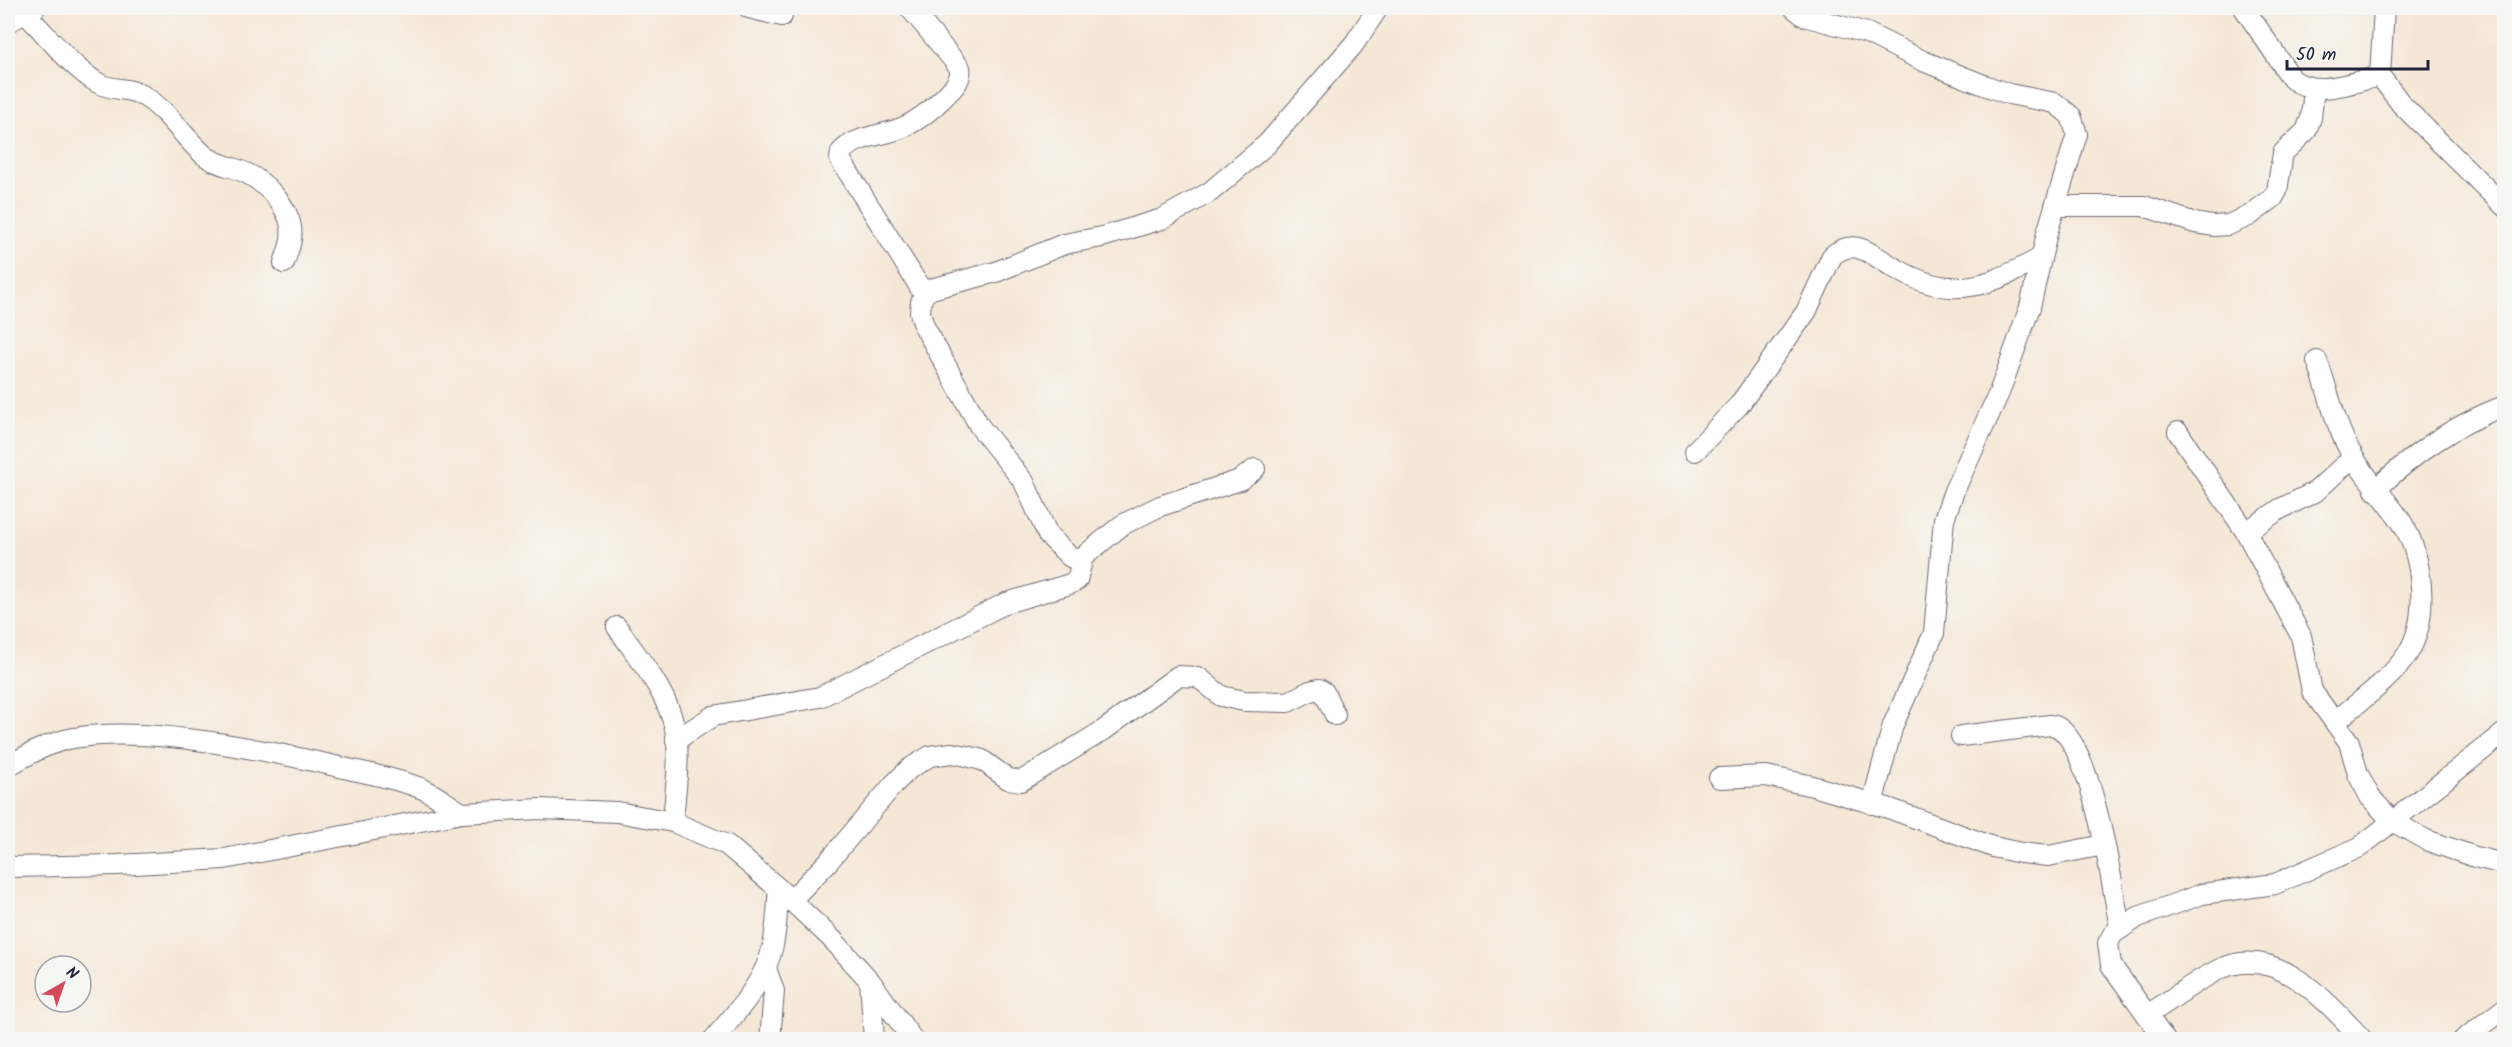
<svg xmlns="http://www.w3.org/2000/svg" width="2512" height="1047" font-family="Kalam,sans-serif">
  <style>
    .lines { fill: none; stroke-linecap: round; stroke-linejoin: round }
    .minor-casing { stroke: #6c6771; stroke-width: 22 }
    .minor { stroke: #fff; stroke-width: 20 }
  </style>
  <rect width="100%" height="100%" fill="#f6f6f2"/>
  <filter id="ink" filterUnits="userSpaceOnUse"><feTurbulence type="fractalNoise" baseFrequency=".0167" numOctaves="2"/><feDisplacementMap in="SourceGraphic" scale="12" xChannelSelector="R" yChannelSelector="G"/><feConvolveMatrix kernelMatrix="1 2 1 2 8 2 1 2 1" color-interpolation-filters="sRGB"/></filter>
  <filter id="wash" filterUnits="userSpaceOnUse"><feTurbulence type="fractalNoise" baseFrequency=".008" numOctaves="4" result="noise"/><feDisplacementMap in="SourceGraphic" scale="24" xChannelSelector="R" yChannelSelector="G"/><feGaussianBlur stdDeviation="1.35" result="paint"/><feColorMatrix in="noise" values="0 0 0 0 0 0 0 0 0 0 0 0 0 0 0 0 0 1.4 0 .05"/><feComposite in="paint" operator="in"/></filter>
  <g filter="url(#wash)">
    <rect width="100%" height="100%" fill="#f5e7d6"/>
  </g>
  <g filter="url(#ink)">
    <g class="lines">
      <g class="minor-casing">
        <g id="minor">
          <path d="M749,8L782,16"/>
          <path d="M910,8L960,68C962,78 955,86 949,92C934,108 917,123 896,130C878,136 855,137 841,152L840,159L924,294"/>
          <path d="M1794,8L1804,16L1867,33L1923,61L1984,85L2009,94L2055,103L2071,116L2077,134L2047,233L2030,307L1999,393L1954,491L1944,519L1934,633L1893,725L1872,804"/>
          <path d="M2244,8L2292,79C2316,98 2352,82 2380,76"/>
          <path d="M2384,8L2380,76L2402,105L2504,206"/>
          <path d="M26,14C47,35 73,69 98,83C112,91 128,87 142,95C168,110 182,136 204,155C216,165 232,166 246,173C265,182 288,206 291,227C293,240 288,251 284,263"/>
          <path d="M8,22L35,8"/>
          <path d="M2055,206H2144L2195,223L2213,226L2228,225L2249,216L2273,198L2277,191L2283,153L2306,131L2311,118L2314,89"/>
          <path d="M2317,361C2329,391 2334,423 2350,451C2364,477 2385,497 2401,521C2423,556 2430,617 2408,653C2391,680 2359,701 2335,722"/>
          <path d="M2178,432L2246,532L2301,636L2312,691L2349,742L2358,774L2370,797L2392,821L2426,840L2475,857L2504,864"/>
          <path d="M1695,451L1739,405L1806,312L1832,256C1855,236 1872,255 1893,267C1910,277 1930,286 1950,287C1982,290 2013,272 2041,258"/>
          <path d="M2375,490C2416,452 2452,426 2504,406"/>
          <path d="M2246,532L2280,509L2315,492L2353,457"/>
          <path d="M1080,562L1069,556L1048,535L1024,482L980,427L924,326L920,312L921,302L924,294L931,289L996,272L1064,244L1102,237L1162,219L1210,192L1267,144L1354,44L1378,8"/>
          <path d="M617,627C638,658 667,691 675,729C681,758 675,792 673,822"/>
          <path d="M1961,736L2050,725C2090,725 2114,895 2120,929"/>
          <path d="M676,740L713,716L820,697L1006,603L1070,584L1077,580L1083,557L1122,525L1160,506L1240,480L1255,469"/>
          <path d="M8,766C29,754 50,742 74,738C148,725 270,751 344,768C370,774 398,779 423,789C436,795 449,805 462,813"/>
          <path d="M1719,778L1766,776L1813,786L1891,809L1993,847L2021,853L2048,856L2104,845"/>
          <path d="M8,867L118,865L224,859L462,813L540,809L617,812L673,822L727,845L779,889L832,939L870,981L913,1040"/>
          <path d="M791,900L828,862L894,784L909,769L930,756L952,753L967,756L982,760L1008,779L1021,781L1104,730L1178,676L1198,677L1221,696L1244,701L1288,702L1310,691L1319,689L1324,692L1335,715"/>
          <path d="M766,968L774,991L770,1040"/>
          <path d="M870,981L874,1040"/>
          <path d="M2147,1015C2170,1001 2192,983 2216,971C2275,940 2327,1002 2363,1040"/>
          <path d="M713,1040C736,1013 766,981 773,945C777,927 777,907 779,889"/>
          <path d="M2165,1040L2111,965L2108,943L2113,934L2138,917L2183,901L2202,894L2275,884L2360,847L2504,733"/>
          <path d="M2463,1040L2504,1009"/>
        </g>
      </g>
      <use href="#minor" class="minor"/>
    </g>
  </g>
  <rect width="2512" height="1047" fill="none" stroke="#f6f6f2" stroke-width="30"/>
  <g transform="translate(63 984) rotate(40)"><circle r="28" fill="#f6f6f2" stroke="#a1a1a9" stroke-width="1.5"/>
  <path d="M0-4.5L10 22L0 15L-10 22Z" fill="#d1495b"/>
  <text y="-9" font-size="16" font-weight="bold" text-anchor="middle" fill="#22223b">N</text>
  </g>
  <path d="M2287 60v9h141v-9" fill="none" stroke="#22223b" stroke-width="3"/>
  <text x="2296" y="60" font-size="18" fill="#22223b" stroke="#f6f6f2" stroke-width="4.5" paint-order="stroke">50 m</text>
</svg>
